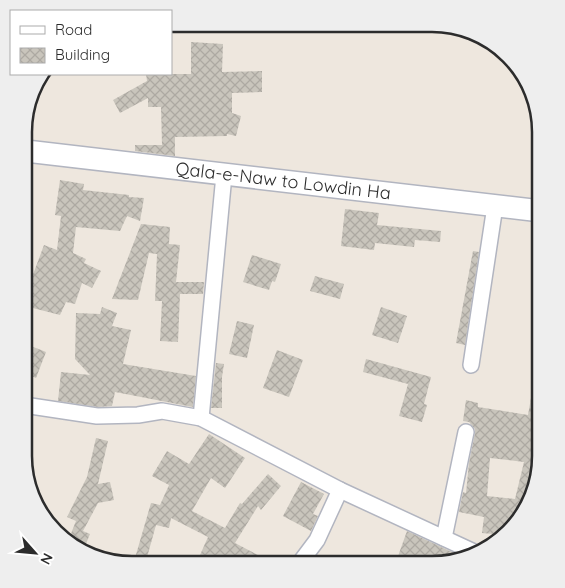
<svg xmlns="http://www.w3.org/2000/svg" width="565" height="588" font-family="Quicksand,sans-serif">
  <style>
    .building { fill: url(#building-cross-hatch); fill-rule: evenodd }
    .lines { fill: none; stroke-linecap: round; stroke-linejoin: round }
    .street-casing { stroke: #b2b5c0; stroke-width: 18 }
    .secondary-casing { stroke: #b2b5c0; stroke-width: 24 }
    .street { stroke: #fff; stroke-width: 15 }
    .secondary { stroke: #fff; stroke-width: 21 }
    .labels { text-anchor: middle; stroke-width: 5; stroke-linejoin: round; paint-order: stroke }
    .street-label { font-size: 18px; fill: #2c2c2c; stroke: #fff }
    .rim { fill: none; stroke: #2c2c2c; stroke-width: 2.5 }
  </style>
  <defs>
    <pattern id="building-cross-hatch" width="8" height="8" patternUnits="userSpaceOnUse" patternTransform="scale(1.25)"><rect width="8" height="8" fill="#c9c5bc"/><path d="M0 0l8 8M0 8l8-8" fill="none" stroke="#ada9a2"/></pattern>
  </defs>
  <rect width="100%" height="100%" fill="#eee7de"/>
  <g class="building">
    <path d="M191,42L223,44L222,72L262,71V92L232,93V113L241,116L236,136L227,134V136L175,137V156L135,151V145H162L161,107H148V98L120,113L113,100L147,81L146,74H191Z"/>
    <path d="M60,180L84,184L83,190L129,195V197L144,198L140,221L127,216L120,231L76,227L73,253L86,259L84,263L101,271L92,288L82,283L75,304L66,302L60,315L25,306V296L44,245L57,250L61,216L55,215Z"/>
    <path d="M345,209L379,213L377,225L441,231L440,242L415,240L414,247L375,243L374,250L341,246Z"/>
    <path d="M141,224L170,227L169,244L180,245L176,282H204L203,294H180L178,342L160,341L162,301H155L157,254L149,253L138,300L112,299Z"/>
    <path d="M473,251L479,252L465,345L456,343Z"/>
    <path d="M252,255L281,264L275,282L272,281L269,290L243,282Z"/>
    <path d="M315,276L344,284L340,299L310,291Z"/>
    <path d="M102,307L117,313L112,326L131,330L123,364L196,376L193,407L115,392L112,406L98,407L58,401L61,372L90,375L75,359L76,313L100,314Z"/>
    <path d="M381,307L407,316L398,343L372,335Z"/>
    <path d="M237,321L254,325L247,358L229,354Z"/>
    <path d="M31,346L46,352L36,378L24,373V363Z"/>
    <path d="M277,350L303,360L289,397L263,388Z"/>
    <path d="M366,359L431,377L424,404L427,405L422,422L399,416L408,384L363,372Z"/>
    <path d="M216,363L224,364L222,377V408H211Z"/>
    <path d="M535,375L541,376V461L538,460L527,510L503,535L482,533L484,517L459,512L463,492L466,493L469,463L475,433V429L469,422L463,421L466,400L478,403V407L528,415ZM490,458L524,462L515,499L487,496Z"/>
    <path d="M209,434L245,458L225,488L211,478L192,511L225,528L240,503L242,504L268,474L281,486L261,510L258,506L235,543L275,564H196L208,537L171,518L169,528L156,525L146,561L135,558L151,503L160,505L169,485L152,476L167,451L189,464Z"/>
    <path d="M96,438L108,441L98,484L110,482L114,500L98,503L83,531L90,534L83,551L78,550L68,541L76,521L67,517L87,477Z"/>
    <path d="M301,482L324,494L313,514L318,516L311,531L283,516Z"/>
    <path d="M407,531L454,553L449,561L439,564H411L397,559Z"/>
  </g>
  <g class="lines">
    <g class="street-casing">
      <g id="street">
        <path d="M471,365L495,206"/>
        <path d="M24,405L97,416L138,415L162,411L201,418L340,490L474,552"/>
        <path d="M201,418L224,175"/>
        <path d="M444,538L466,432"/>
        <path d="M299,564L317,540L340,490"/>
      </g>
    </g>
    <g class="secondary-casing">
      <g id="secondary">
        <path id="s1" d="M26,151L541,211"/>
      </g>
    </g>
    <use href="#street" class="street"/>
    <use href="#secondary" class="secondary"/>
  </g>
  <g class="labels">
    <g class="street-label">
      <text dy="6" stroke="none"><textPath href="#s1" startOffset="259">Qala-e-Naw to Lowdin Ha</textPath></text>
    </g>
  </g>
  <path d="M0 0H565V588H0ZM132 32H432A100 100 0 0 1 532 132V456A100 100 0 0 1 432 556H132A100 100 0 0 1 32 456V132A100 100 0 0 1 132 32Z" fill="#eee" fill-rule="evenodd"/>
  <path class="rim" d="M132 32H432A100 100 0 0 1 532 132V456A100 100 0 0 1 432 556H132A100 100 0 0 1 32 456V132A100 100 0 0 1 132 32Z"/>
  <rect x="10" y="10" width="162" height="65" fill="#ffffff" stroke="#ababab"/>
  <rect x="20" y="26" width="25" height="8" fill="#ffffff" stroke="#ababab"/>
  <text x="55" y="35" font-size="15" fill="#2c2c2c">Road</text>
  <rect x="20" y="48" width="25" height="15" fill="url(#building-cross-hatch)" stroke="#ababab"/>
  <text x="55" y="60" font-size="15" fill="#2c2c2c">Building</text>
  <g transform="translate(35 553) rotate(117)" stroke="#ffffff" stroke-width="4" paint-order="stroke">
  <path d="M0-4L9 19L0 12L-9 19Z" fill="#2c2c2c"/>
  <text y="-8" font-size="14" font-weight="bold" text-anchor="middle" fill="#2c2c2c">N</text>
  </g>
</svg>
